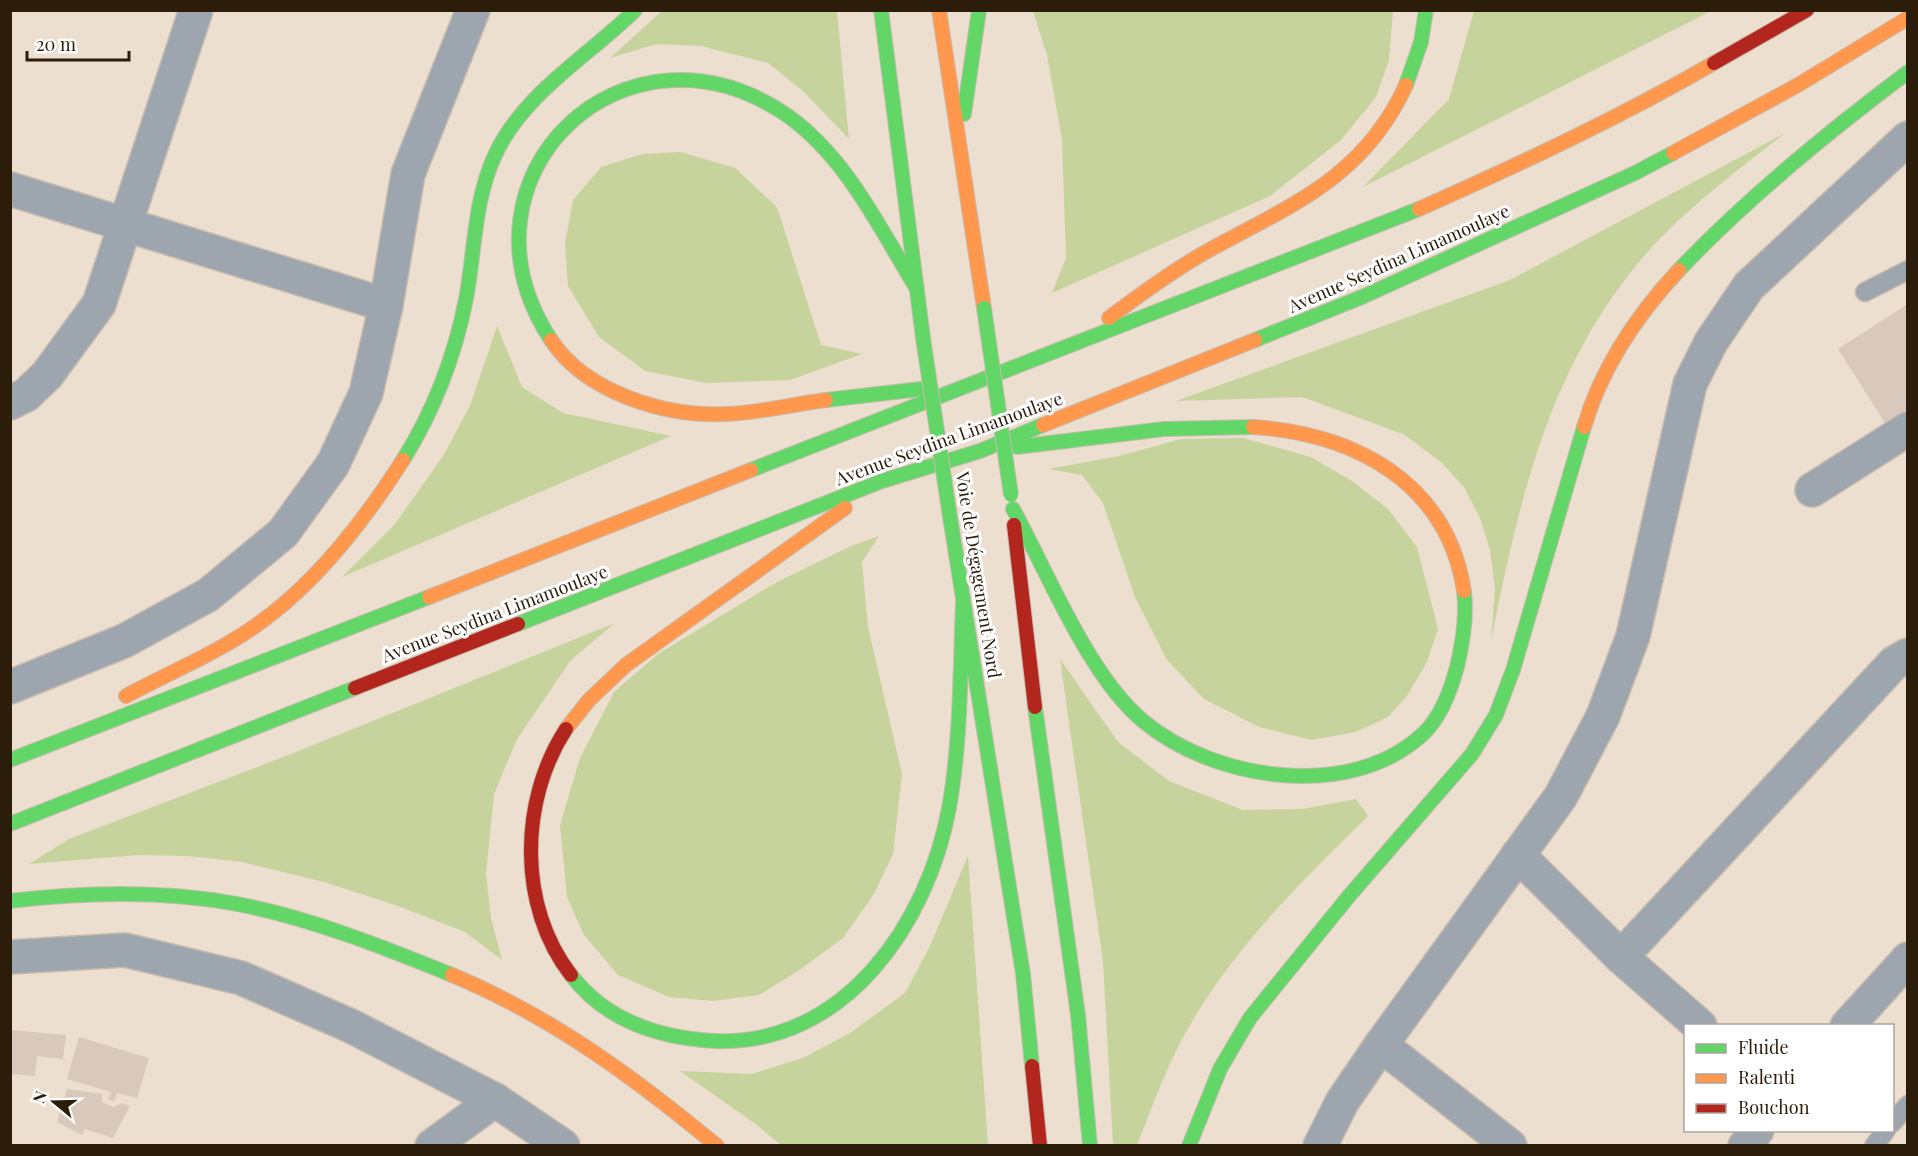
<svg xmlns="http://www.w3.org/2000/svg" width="1918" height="1156" font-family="'Playfair Display',serif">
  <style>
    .green { fill: #c6d39c }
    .building { fill: #d9c8bc }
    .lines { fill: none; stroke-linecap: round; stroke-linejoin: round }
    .lane-casing { stroke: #c8bcaf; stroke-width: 21 }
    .street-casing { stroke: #c8bcaf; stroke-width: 36 }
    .fast-casing { stroke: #c8bcaf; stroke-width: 16 }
    .slow-casing { stroke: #c8bcaf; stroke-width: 16 }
    .jam-casing { stroke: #c8bcaf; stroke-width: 16 }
    .lane { stroke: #9da6af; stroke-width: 18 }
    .street { stroke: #9da6af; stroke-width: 33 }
    .fast { stroke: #63d668; stroke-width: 14 }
    .slow { stroke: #ff974d; stroke-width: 14 }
    .jam { stroke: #b3261e; stroke-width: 14 }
    .fast-bridge-casing { stroke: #c8bcaf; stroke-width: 16; stroke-linecap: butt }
    .fast-bridge { stroke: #63d668; stroke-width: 14 }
    .labels { text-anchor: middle; stroke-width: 6; stroke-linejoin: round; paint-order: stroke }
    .street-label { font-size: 18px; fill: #2c1c0a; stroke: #fff }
  </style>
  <rect width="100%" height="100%" fill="#eddfd0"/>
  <g class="green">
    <path d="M663,10L837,11L849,139L804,92L768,63L701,46L657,44L610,58Z"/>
    <path d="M1033,11H1393L1389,60L1376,97L1341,140L1270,196L1052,293L1066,258L1062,140L1047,55Z"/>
    <path d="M1474,11V10L1711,11L1363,187L1449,99Z"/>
    <path d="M1785,133C1737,171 1686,208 1645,255C1548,367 1519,501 1491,641L1495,589L1490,550L1480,518L1464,487L1440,461L1403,434L1302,397L1176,401L1510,280Z"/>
    <path d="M681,152L735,168L777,207L821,345L862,354L790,380L706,383L645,371L599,337L568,286L565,244L573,200L601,167L642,154Z"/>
    <path d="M497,326L522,387L563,413L671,436L342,577L395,524L443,456L470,406Z"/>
    <path d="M1243,438L1311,457L1352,481L1388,509L1417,547L1438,629L1427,662L1407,696L1388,717L1356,732L1311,740L1259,727L1204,699L1167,660L1135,597L1103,503L1082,475L1048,469L1119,456L1181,439Z"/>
    <path d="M879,536L862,562L868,627L902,774L893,854L874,894L843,938L801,969L759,995L713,1001L669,997L618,975L584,935L567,897L560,825L580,758L614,692L658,654L777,582L851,546Z"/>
    <path d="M615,623L571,660L517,739L494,794L486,874L491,918L502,960L465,932L398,906L324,882L242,862L188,856L138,855L29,864L69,839L291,754Z"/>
    <path d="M1060,659L1118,742L1169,781L1243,810L1302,809L1356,799L1368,816C1301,882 1233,948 1186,1032C1166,1067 1152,1108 1137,1145H1113L1103,962Z"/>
    <path d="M968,856L988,1145H781L753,1122L680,1071L752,1074L803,1058L850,1033L905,993L929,948Z"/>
  </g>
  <g class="building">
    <path d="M1908,304V409L1885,423L1838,349Z"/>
    <path d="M10,1030L66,1035L63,1059L37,1056L35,1076L10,1074Z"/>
    <path d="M79,1037L149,1058L137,1098L117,1093L114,1101L108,1100L111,1092L67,1079Z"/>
    <path d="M67,1089L102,1094V1102L113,1107L122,1103L130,1106L113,1138L85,1129L82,1135L57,1122Z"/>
  </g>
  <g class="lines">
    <g class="lane-casing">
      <g id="lane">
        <path d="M1865,292L1908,270"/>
        <path d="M1892,1123L1908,1105"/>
        <path d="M1874,1146L1886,1130"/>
      </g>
    </g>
    <g class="street-casing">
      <g id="street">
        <path d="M10,189L386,305"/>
        <path d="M10,403L26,395L47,375L99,304L196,10"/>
        <path d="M1812,490L1908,429"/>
        <path d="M10,687L124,641L208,595L283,533L333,464L366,393L386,305L408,174L473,10"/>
        <path d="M1518,855L1621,957L1700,1026"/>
        <path d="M10,957L125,950L241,978L351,1026L495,1100L563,1146"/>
        <path d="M1621,957L1894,663L1908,655"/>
        <path d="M1847,1026L1908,959"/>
        <path d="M1381,1045L1510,1146"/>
        <path d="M432,1146L495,1100"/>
        <path d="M1320,1146L1342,1102L1381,1045L1561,796L1603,716L1633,636L1690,384L1711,342L1749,286L1908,138"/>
        <path d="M1745,1146L1757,1130"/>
      </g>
    </g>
    <g class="fast-casing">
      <g id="fast">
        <path d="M881,10L923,338"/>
        <path d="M1406,85L1421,42L1426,10"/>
        <path d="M964,114L979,10"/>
        <path d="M1679,270C1748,197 1828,132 1908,72"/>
        <path d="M551,340C444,177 626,3 788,116C847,158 880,229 917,289"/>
        <path d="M1255,340L1362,297L1635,173L1673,153"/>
        <path d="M826,400L921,389"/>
        <path d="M1017,447L1164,429L1253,427"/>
        <path d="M403,460C433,412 455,355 466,299C475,251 474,198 496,153C525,92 589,56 635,10"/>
        <path d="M751,470L1419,209"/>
        <path d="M1013,509C1048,573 1088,675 1143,721C1215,781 1353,802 1425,732C1442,715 1451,689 1457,667C1463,642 1467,616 1464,591"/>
        <path d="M950,517L1023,974L1032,1066"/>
        <path d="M518,624L882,481L980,451L1043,425"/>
        <path d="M1035,707L1078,1015L1090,1146"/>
        <path d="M10,760L429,597"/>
        <path d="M10,824L355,688"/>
        <path d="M10,901C85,892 162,890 237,904C310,918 383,947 452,975"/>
        <path d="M571,975C606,1021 660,1038 715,1041C845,1046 928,923 949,808C961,741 960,672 963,604"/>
        <path d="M1189,1146L1220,1069L1250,1018L1349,896L1472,754L1496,715L1513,670L1584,427"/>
      </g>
    </g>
    <g class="slow-casing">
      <g id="slow">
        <path d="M939,10L984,308"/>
        <path d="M1673,153L1798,85L1908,18"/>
        <path d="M1419,209C1520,164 1619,118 1714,63"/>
        <path d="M1109,318C1142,293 1175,269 1211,249C1292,205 1365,176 1406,85"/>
        <path d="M551,340C586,393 666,417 726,414C759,413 793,404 826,400"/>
        <path d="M1043,425L1255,340"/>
        <path d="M1253,427C1355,434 1447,482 1464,591"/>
        <path d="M1584,427C1602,366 1636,316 1679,270"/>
        <path d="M429,597L751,470"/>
        <path d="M126,696C170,672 218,653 258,624C315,584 366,518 403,460"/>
        <path d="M566,729L589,700L626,665L845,508"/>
        <path d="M452,975C551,1016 635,1078 717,1146"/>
      </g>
    </g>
    <g class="jam-casing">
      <g id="jam">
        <path d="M1714,63L1807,10"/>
        <path d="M1014,525L1035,707"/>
        <path d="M355,688L518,624"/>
        <path d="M566,729C519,801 518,907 571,975"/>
        <path d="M1032,1066L1040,1146"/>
      </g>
    </g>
    <use href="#lane" class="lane"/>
    <use href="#street" class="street"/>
    <use href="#fast" class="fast"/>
    <use href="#slow" class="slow"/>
    <use href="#jam" class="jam"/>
    <g class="fast-bridge-casing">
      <g id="fast-bridge">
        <path d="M984,308L1011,495"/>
        <path d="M923,338L950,517"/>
      </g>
    </g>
    <use href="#fast-bridge" class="fast-bridge"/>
  </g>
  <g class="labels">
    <g class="street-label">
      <text transform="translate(1399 259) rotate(-24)" y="6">Avenue Seydina Limamoulaye</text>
      <text transform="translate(949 439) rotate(-20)" y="6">Avenue Seydina Limamoulaye</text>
      <text transform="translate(978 575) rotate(81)" y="6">Voie de Dégagement Nord</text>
      <text transform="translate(495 614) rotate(-21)" y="6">Avenue Seydina Limamoulaye</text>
    </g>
  </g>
  <rect width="1918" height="1156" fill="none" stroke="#2c1c0a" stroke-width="24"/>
  <rect x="1684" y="1024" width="210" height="108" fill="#ffffff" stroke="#aba49d" stroke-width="1.5"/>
  <rect x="1696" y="1044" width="30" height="9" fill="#63d668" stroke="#aba49d" stroke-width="1.5"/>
  <text x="1738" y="1054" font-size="18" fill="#2c1c0a">Fluide</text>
  <rect x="1696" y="1074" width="30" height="9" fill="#ff974d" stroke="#aba49d" stroke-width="1.5"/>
  <text x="1738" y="1084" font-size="18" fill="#2c1c0a">Ralenti</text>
  <rect x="1696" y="1104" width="30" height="9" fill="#b3261e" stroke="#aba49d" stroke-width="1.5"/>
  <text x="1738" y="1114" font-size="18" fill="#2c1c0a">Bouchon</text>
  <g transform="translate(54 1102) rotate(289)" stroke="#ffffff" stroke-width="4.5" paint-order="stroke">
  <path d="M0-4.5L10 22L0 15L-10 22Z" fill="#2c1c0a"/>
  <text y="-9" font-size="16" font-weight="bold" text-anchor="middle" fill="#2c1c0a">N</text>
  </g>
  <path d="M27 51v9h102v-9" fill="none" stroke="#2c1c0a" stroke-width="3"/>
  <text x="36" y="51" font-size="18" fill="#2c1c0a" stroke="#ffffff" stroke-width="4.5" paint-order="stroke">20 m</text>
</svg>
